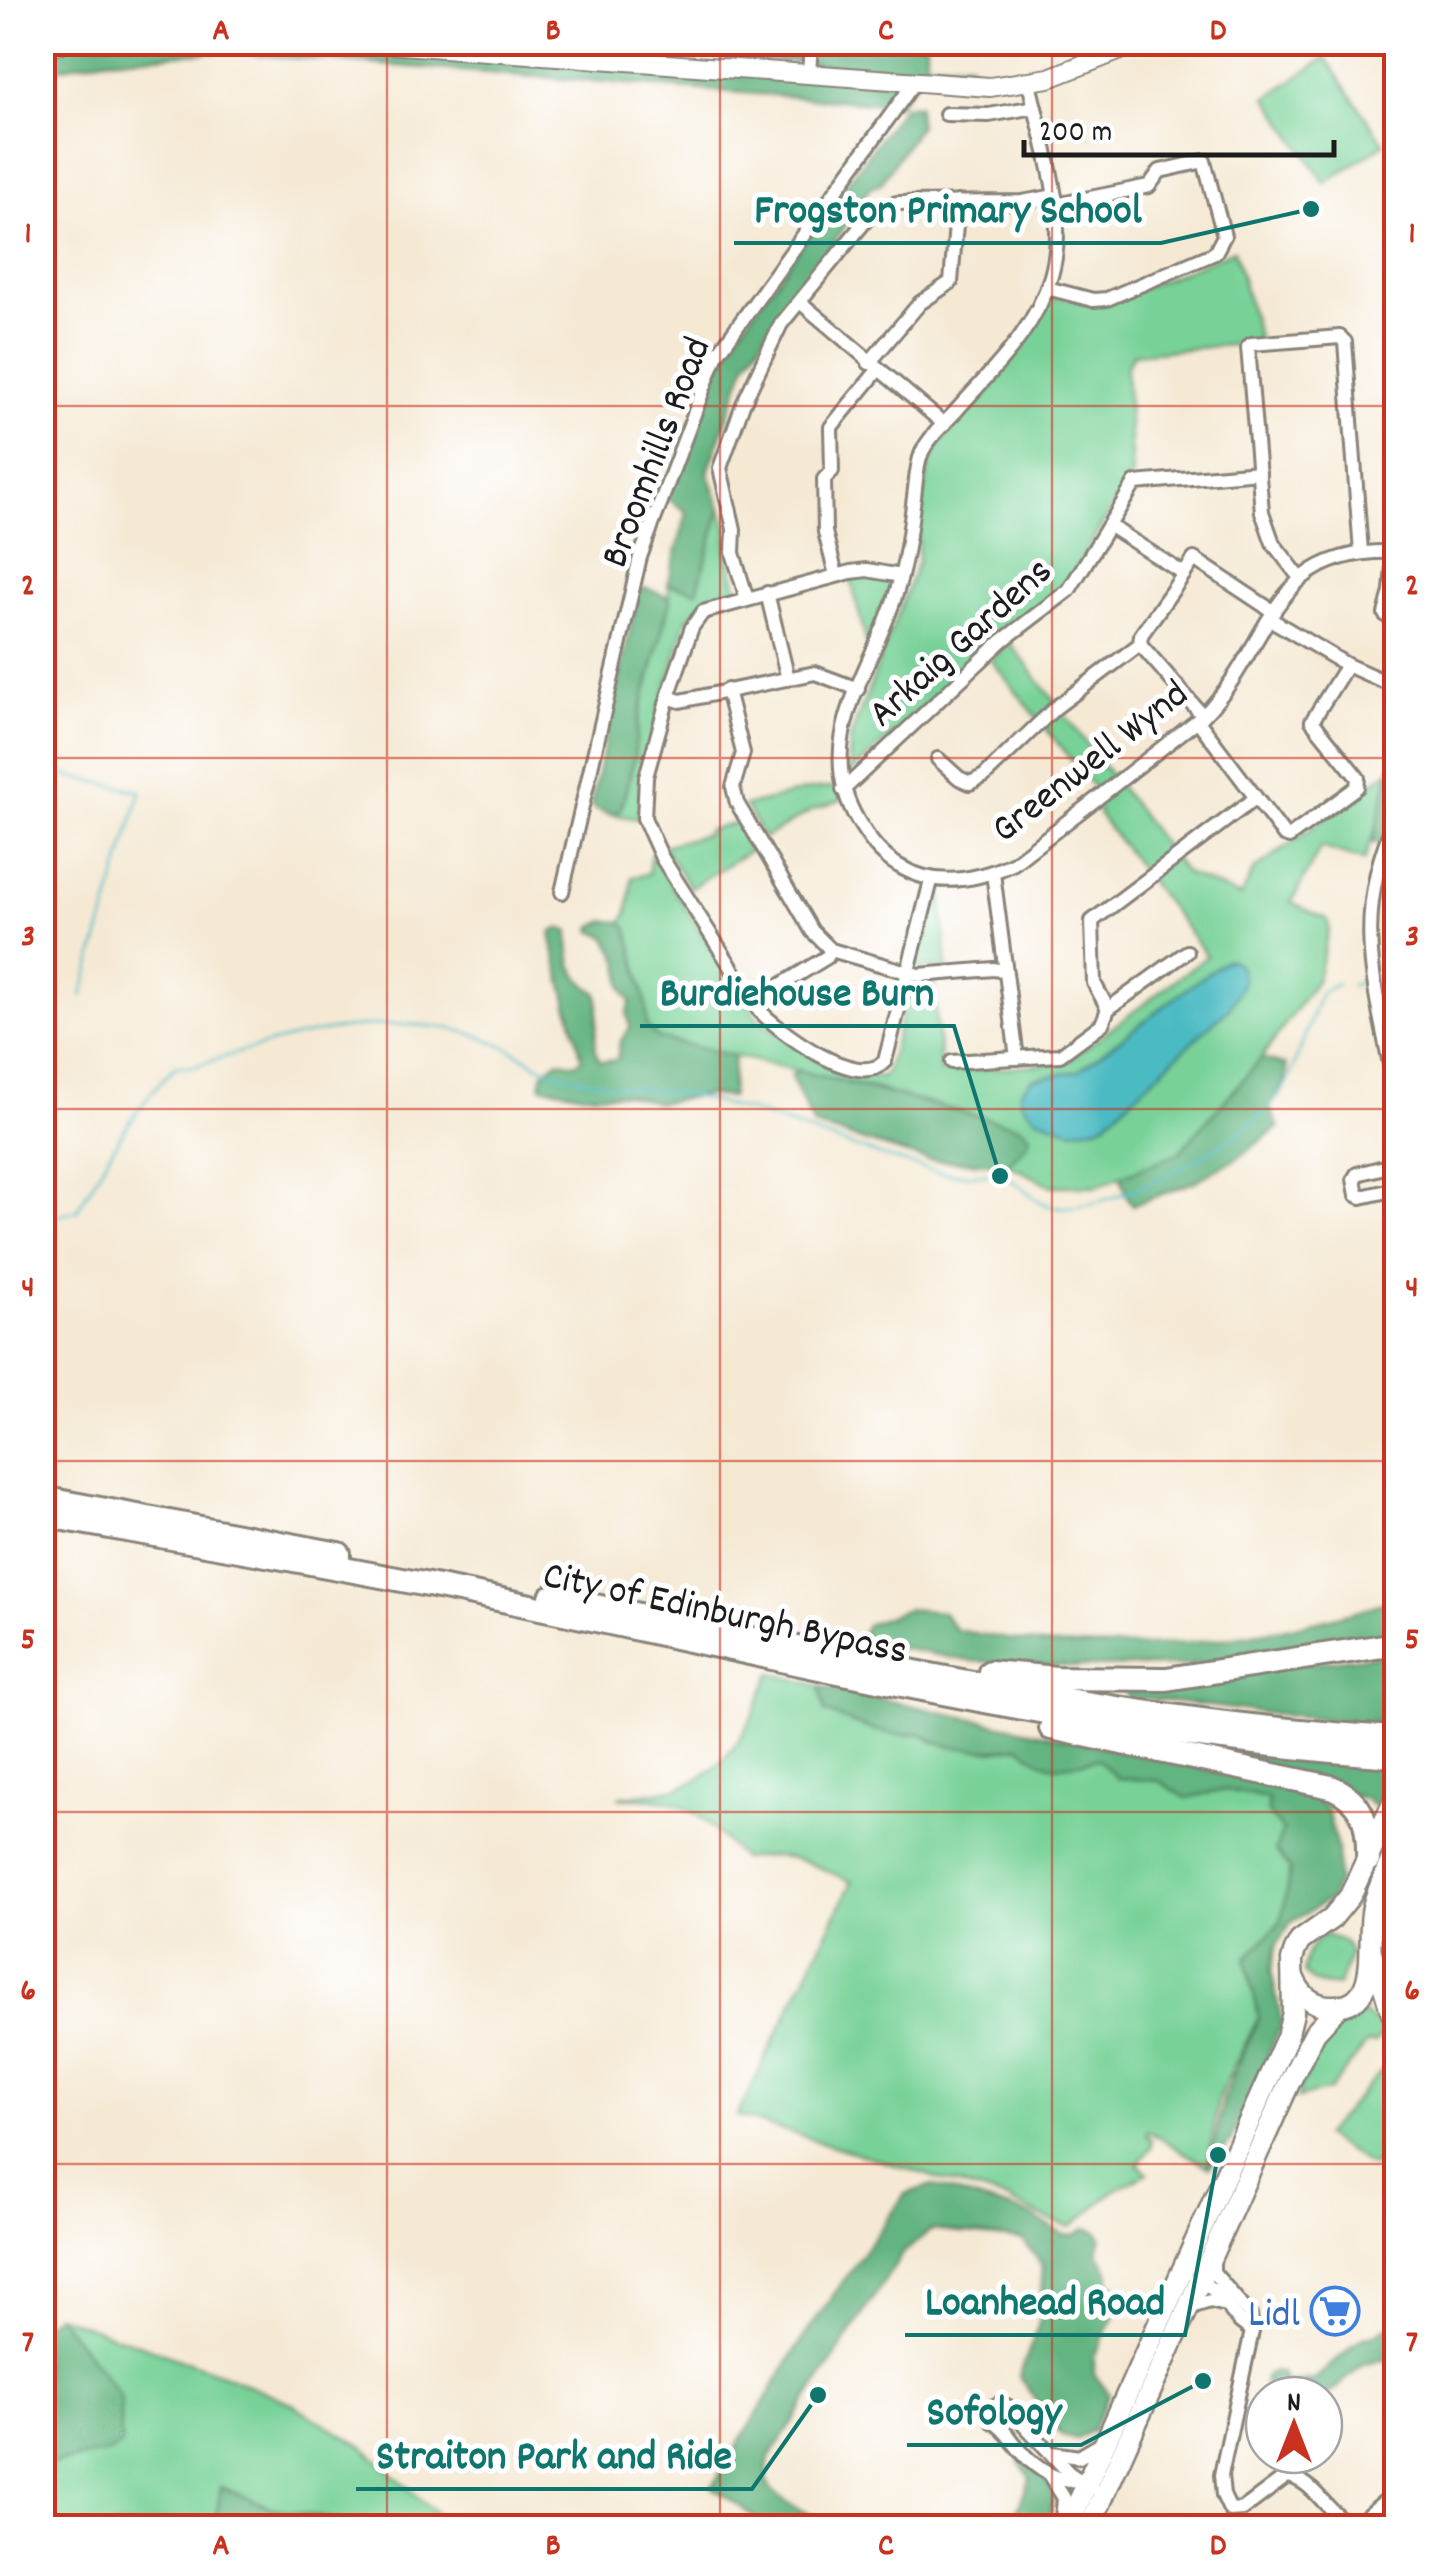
<svg xmlns="http://www.w3.org/2000/svg" width="1439" height="2570" font-family="Dekko,sans-serif">
  <style>
    .green { fill: #78d298; stroke: #4a775a; stroke-width: 2.5 }
    .forest { fill: #62b480; stroke: #3f684e; stroke-width: 2.5 }
    .water { fill: #4cbbc3; stroke: #346c70; stroke-width: 2.5 }
    .lines { fill: none; stroke-linecap: round; stroke-linejoin: round }
    .stream { stroke: #4cbbc3; stroke-width: 2.5 }
    .street-casing { stroke: #888278; stroke-width: 18 }
    .secondary-casing { stroke: #888278; stroke-width: 22 }
    .primary-casing { stroke: #888278; stroke-width: 25 }
    .highway-casing { stroke: #888278; stroke-width: 28 }
    .street { stroke: #fff; stroke-width: 12 }
    .secondary { stroke: #fff; stroke-width: 18 }
    .primary { stroke: #fff; stroke-width: 20 }
    .highway { stroke: #fff; stroke-width: 22 }
    .grid { fill: none; stroke: #c8321e; stroke-width: 2.5; stroke-opacity: 0.55 }
    .labels { text-anchor: middle; stroke-width: 10; stroke-linejoin: round; paint-order: stroke }
    .street-label { font-size: 40px; fill: #1c1c1c; stroke: #fff }
    .shop-label { font-size: 40px; fill: #366cbe; stroke: #fff; text-anchor: end }
    .leader { fill: none; stroke: #0f766e; stroke-width: 4 }
    .callout-dot { fill: #0f766e; stroke: #fff; stroke-width: 4 }
    .callout-label { font-size: 42px; text-anchor: middle; font-weight: bold; fill: #0f766e; stroke: #fff; stroke-width: 10; stroke-linejoin: round; paint-order: stroke }
    .neatline { fill: none; stroke: #c8321e; stroke-width: 4 }
    .grid-label { font-size: 32px; text-anchor: middle; font-weight: bold; fill: #c8321e }
  </style>
  <rect width="100%" height="100%" fill="#fff"/>
  <filter id="ink" filterUnits="userSpaceOnUse"><feTurbulence type="fractalNoise" baseFrequency=".01" numOctaves="2"/><feDisplacementMap in="SourceGraphic" scale="20" xChannelSelector="R" yChannelSelector="G"/><feConvolveMatrix kernelMatrix="1 2 1 2 8 2 1 2 1" color-interpolation-filters="sRGB"/></filter>
  <filter id="wash" filterUnits="userSpaceOnUse"><feTurbulence type="fractalNoise" baseFrequency=".0048" numOctaves="4" result="noise"/><feDisplacementMap in="SourceGraphic" scale="40" xChannelSelector="R" yChannelSelector="G"/><feGaussianBlur stdDeviation="2.25" result="paint"/><feColorMatrix in="noise" values="0 0 0 0 0 0 0 0 0 0 0 0 0 0 0 0 0 1.4 0 .05"/><feComposite in="paint" operator="in"/></filter>
  <g filter="url(#wash)">
    <rect width="100%" height="100%" fill="#f5e9d4"/>
    <g class="green">
      <path d="M1326,58L1384,144L1325,183L1267,97Z"/>
      <path d="M1234,250L1258,338L1240,344L1133,354L1126,368L1132,475L1065,587L997,639L849,775L850,738L918,561V527L929,465L935,451L1024,342L1051,297L1105,304Z"/>
      <path d="M721,508L727,528V550L738,590L734,597L703,605L687,618L641,776L639,819L610,814L621,810L634,759L638,722L670,602L668,584L697,590Z"/>
      <path d="M874,573L896,582L872,646L867,645L850,576Z"/>
      <path d="M1011,644L1185,873L1241,897L1253,871L1393,768L1395,774L1364,861L1321,847L1291,903L1327,919L1329,928L1317,979L1261,1059L1179,1153L1096,1186H1052L1008,1164L1027,1143L878,1089L638,1034L622,922L628,912L632,877L648,874L651,854L758,1019L820,1061L881,1078L886,1073L912,977L933,978L941,1073L1067,1062L1207,956L1099,815L1095,790L991,660Z"/>
      <path d="M838,787L842,800L813,810L764,838L745,806L808,790Z"/>
      <path d="M742,822L757,846L690,888L663,846L707,834V830Z"/>
      <path d="M932,894H942L947,968L913,969Z"/>
      <path d="M771,1673L820,1686L825,1712C857,1724 886,1739 920,1733L934,1742L993,1751L1021,1746L1063,1766L1098,1759L1118,1777L1159,1781L1186,1798L1226,1790L1269,1798L1268,1813L1283,1830L1290,1869L1281,1922L1246,1959L1259,2017L1219,2096L1207,2166L1148,2131L1146,2134L1151,2140V2147L1138,2164L1148,2173L1115,2190L1071,2227C1055,2225 1030,2209 1011,2203V2201L737,2116L852,1882C804,1861 796,1851 742,1859C693,1808 692,1799 618,1797C638,1794 662,1793 681,1787C733,1768 752,1720 771,1673Z"/>
      <path d="M1324,1935L1344,1941L1350,1952L1339,1985C1324,1987 1314,1985 1304,1973C1305,1955 1309,1945 1324,1935Z"/>
      <path d="M1359,2012L1382,2025L1381,2036L1374,2043H1367L1330,2090L1297,2098C1310,2065 1321,2023 1359,2012Z"/>
      <path d="M1396,2055V2147L1372,2166L1323,2136Z"/>
      <path d="M57,2315L222,2374L291,2403L363,2447L451,2527H346L340,2521L272,2508L222,2488L214,2527L43,2528V2466L110,2452L119,2395Z"/>
    </g>
    <g class="forest">
      <path d="M68,42L359,43L914,83L898,105L219,52L105,59L43,71L42,48Z"/>
      <path d="M538,43H926V62L970,63L975,75Z"/>
      <path d="M918,105L919,126L881,183L870,188L808,281L781,311L747,362L708,472L721,508L697,591L668,584L687,512L667,498L719,359L903,106Z"/>
      <path d="M645,588L667,596L670,601L638,722L634,759L620,811L610,814L594,809L591,804L639,589Z"/>
      <path d="M1391,765L1396,768V797L1382,843H1373Z"/>
      <path d="M606,921L622,922L628,929L646,1003L647,1027L658,1038L734,1056L731,1097L707,1095L658,1103L624,1094H583L541,1086L543,1073L558,1060L575,1064L582,1059L554,950L551,933L560,928L569,931C569,961 571,977 597,993C603,1014 588,1040 600,1061L617,1060L620,1042L630,1028L627,1014L631,1001C620,988 622,984 621,969C621,959 611,946 606,937L592,931L593,926Z"/>
      <path d="M1261,1059L1286,1065C1286,1083 1282,1093 1269,1106L1279,1127L1239,1157L1194,1182L1133,1205L1126,1195L1121,1176L1179,1153Z"/>
      <path d="M796,1070L1021,1127L1030,1135L1027,1143L1008,1164L927,1160L814,1126L791,1077Z"/>
      <path d="M1396,1599V1626L1388,1635L1182,1666L1082,1667L969,1661L859,1640L866,1625L906,1609L942,1612L956,1630C988,1635 1022,1643 1055,1645C1168,1653 1289,1634 1396,1599Z"/>
      <path d="M1396,1653V1723L1308,1718L1125,1696L1128,1684Z"/>
      <path d="M820,1686L1301,1789L1326,1807L1337,1848L1338,1882L1330,1899L1290,1923L1277,1944L1271,1970L1282,2024L1231,2140L1209,2168L1224,2097L1259,2017L1246,1959L1281,1922L1290,1869L1275,1850L1283,1830L1268,1813V1798L1226,1790L1186,1798L1159,1781L1117,1778L1098,1759C1062,1766 1048,1774 1021,1746C989,1752 948,1752 920,1733C886,1739 856,1724 825,1712Z"/>
      <path d="M1182,1743L1396,1768V1770L1380,1805L1373,1806L1365,1799L1180,1751Z"/>
      <path d="M932,2185L1032,2216L1064,2235L1076,2234L1086,2228L1098,2232L1101,2238L1098,2252L1110,2275V2282L1126,2293L1094,2356V2374L1109,2394L1092,2430L1077,2439L1061,2435L1019,2377L1039,2324L1043,2266L1023,2240L931,2230L902,2254L769,2458C767,2469 764,2481 772,2490C785,2504 825,2524 844,2527H769L712,2487L801,2341L905,2194Z"/>
      <path d="M57,2315L120,2395L121,2444L110,2452L43,2466V2324Z"/>
      <path d="M1396,2322V2356L1363,2365L1324,2398V2395H1264V2422L1254,2431L1252,2423L1264,2393V2377L1274,2371L1282,2373L1286,2384L1315,2379L1363,2337L1372,2336Z"/>
      <path d="M1022,2459C1053,2483 1061,2488 1046,2527L986,2528L1018,2508L1030,2478L1019,2461Z"/>
      <path d="M221,2487L272,2508L340,2521L346,2527H214Z"/>
    </g>
    <path class="water" d="M1225,960H1232L1239,965L1243,982L1229,1008L1106,1122L1095,1127L1072,1130L1035,1117L1021,1102L1020,1092L1032,1079L1078,1071Z"/>
    <g class="lines">
      <g class="stream">
        <path d="M42,771L141,791L82,996"/>
        <path d="M1377,978L1396,972"/>
        <path d="M1351,985L1369,981"/>
        <path d="M42,1220L77,1211C105,1161 134,1106 176,1066L192,1067C273,1041 354,1016 440,1027C465,1031 492,1039 514,1051C525,1056 535,1065 547,1069C587,1083 633,1088 675,1093C701,1096 725,1107 750,1111C812,1132 875,1156 938,1172C959,1177 979,1172 999,1175C1022,1180 1034,1206 1058,1207C1115,1211 1243,1142 1278,1097C1292,1080 1311,1016 1321,992L1337,984"/>
      </g>
    </g>
  </g>
  <g filter="url(#ink)">
    <g class="lines">
      <g class="street-casing">
        <g id="street">
          <path d="M809,75L811,42"/>
          <path d="M1029,83C1043,145 1069,213 1051,276C1035,331 993,369 956,411C945,423 929,437 922,452C916,466 916,483 914,497C910,527 907,557 898,587C876,666 809,739 858,821C869,839 880,855 899,866C935,888 976,881 1014,863L1203,716C1275,643 1267,547 1396,552"/>
          <path d="M946,114L989,115L1035,107"/>
          <path d="M1047,288L1093,300L1107,299L1215,253L1224,236L1204,161L1160,171L1149,186L1056,205"/>
          <path d="M800,302L944,424"/>
          <path d="M869,363L920,303L951,282L958,202"/>
          <path d="M1110,526L1184,574L1194,559L1274,612"/>
          <path d="M1394,552L1391,591L1385,614L1396,624"/>
          <path d="M836,575L825,532L824,479L832,471L831,427L878,370"/>
          <path d="M901,576L867,570L851,572L703,612L692,627L668,697L646,777L644,818L662,858L758,1009C778,1031 858,1091 885,1061L931,881"/>
          <path d="M1300,578L1273,543L1262,512L1248,347L1251,344L1340,337L1345,342L1361,552"/>
          <path d="M767,593L788,679"/>
          <path d="M747,599L733,553L734,529L720,468L743,404L781,324L876,208L897,203L1022,202L1055,196"/>
          <path d="M1270,619L1347,665L1383,681L1396,650"/>
          <path d="M1140,644L1203,716"/>
          <path d="M727,690L743,753L733,787L737,803L812,931L831,950L907,972L919,975L994,969L1003,971"/>
          <path d="M668,697L680,701L815,673L858,689"/>
          <path d="M1198,721L1284,835L1289,837L1357,787L1358,778L1312,721L1347,665"/>
          <path d="M938,759L959,778L970,783L984,776L1055,708L1140,644L1141,635L1184,574"/>
          <path d="M843,790L1002,641L1069,590L1135,483L1259,472"/>
          <path d="M1396,818C1349,919 1377,993 1396,1094"/>
          <path d="M993,873L1017,1058"/>
          <path d="M562,892L640,557L716,356L914,83"/>
          <path d="M753,1002L827,957L831,950"/>
          <path d="M1108,1009L1094,983L1092,921L1254,799"/>
          <path d="M952,1062L1060,1055L1102,1024L1108,1009L1187,952"/>
          <path d="M1396,1164L1357,1174L1354,1179L1357,1195L1361,1197L1396,1189"/>
          <path d="M1213,2258V2272L1250,2315L1252,2331L1221,2475L1223,2495L1230,2510L1243,2509L1287,2476C1312,2479 1326,2511 1347,2523L1362,2520L1396,2492"/>
          <path d="M1196,2279L1215,2291L1239,2321L1252,2331"/>
          <path d="M1188,2308L1210,2301L1226,2305"/>
          <path d="M1052,2453L1079,2457L1101,2444"/>
          <path d="M1050,2476L1064,2498L1062,2521"/>
          <path d="M1091,2482C1062,2484 1038,2472 1020,2450C1010,2439 1005,2428 992,2421V2407L1001,2403L1007,2406L1069,2473L1091,2488"/>
        </g>
      </g>
      <g class="secondary-casing">
        <g id="secondary">
          <path d="M359,42L990,87L1049,78L1141,42"/>
          <path d="M42,48L68,42"/>
          <path d="M1372,1952L1391,2014L1396,2022"/>
        </g>
      </g>
      <g class="primary-casing">
        <g id="primary">
          <path d="M1390,42L1396,54"/>
          <path d="M1294,1979C1300,1994 1312,2005 1329,2006C1385,2009 1365,1941 1373,1907C1378,1887 1389,1868 1396,1849"/>
          <path d="M1067,2528L1287,2037L1293,2013L1292,1960L1295,1950L1300,1941L1332,1918L1350,1896L1396,1797"/>
          <path d="M1089,2528L1290,2081L1315,2032L1339,2006"/>
        </g>
      </g>
      <g class="highway-casing">
        <g id="highway">
          <path d="M42,1498L339,1554"/>
          <path d="M42,1515C176,1539 311,1562 444,1588C761,1652 1073,1735 1396,1756"/>
          <path d="M551,1597C831,1653 1111,1723 1396,1738"/>
          <path d="M990,1672L1056,1678L1166,1679L1396,1644"/>
          <path d="M1051,1728L1331,1787C1365,1801 1369,1827 1368,1860"/>
        </g>
      </g>
      <use href="#street" class="street"/>
      <use href="#secondary" class="secondary"/>
      <use href="#primary" class="primary"/>
      <use href="#highway" class="highway"/>
    </g>
  </g>
  <path class="grid" d="M387,42V2528M720,42V2528M1052,42V2528M42,406H1396M42,758H1396M42,1109H1396M42,1461H1396M42,1812H1396M42,2164H1396"/>
  <defs>
    <g id="supermarket-ring" transform="scale(2.5)"><circle r="9.5" fill="#fff" stroke="#3f7fe0" stroke-width="1.5"/><path d="M-6-5.5h2.5l.6 2H6L4.5 2H-2.5L-4.4-4H-6ZM-1.5 3.2a1.3 1.3 0 1 0 .1 0ZM3 3.2a1.3 1.3 0 1 0 .1 0Z" fill="#3f7fe0"/></g>
  </defs>
  <g fill-rule="evenodd">
    <use href="#supermarket-ring" x="1335" y="2311"/>
  </g>
  <g class="labels">
    <g class="street-label">
      <text transform="translate(653 451) rotate(-69)" y="14">Broomhills Road</text>
      <text transform="translate(958 640) rotate(-42)" y="14">Arkaig Gardens</text>
      <text transform="translate(1088 759) rotate(-38)" y="14">Greenwell Wynd</text>
      <text transform="translate(726 1610) rotate(12)" y="14">City of Edinburgh Bypass</text>
    </g>
    <g class="shop-label">
      <text x="1300" y="2325">Lidl</text>
    </g>
  </g>
  <path class="leader" d="M1311 209L1161 243H734M1000 1176L954 1026H640M1218 2155L1185 2335H905M1203 2381L1081 2445H907M818 2395L752 2489H356"/>
  <g class="callout-dot">
    <circle cx="1311" cy="209" r="10"/>
    <circle cx="1000" cy="1176" r="10"/>
    <circle cx="1218" cy="2155" r="10"/>
    <circle cx="1203" cy="2381" r="10"/>
    <circle cx="818" cy="2395" r="10"/>
  </g>
  <g class="callout-label">
    <text x="948" y="222">Frogston Primary School</text>
    <text x="797" y="1005">Burdiehouse Burn</text>
    <text x="1045" y="2314">Loanhead Road</text>
    <text x="994" y="2424">Sofology</text>
    <text x="554" y="2468">Straiton Park and Ride</text>
  </g>
  <rect width="1439" height="2570" fill="none" stroke="#fff" stroke-width="110"/>
  <g transform="translate(1294 2425)"><circle r="48" fill="#ffffff" stroke="#a4a4a4" stroke-width="2.5"/>
  <path d="M0-8L18 38L0 25L-18 38Z" fill="#c8321e"/>
  <text y="-15" font-size="28" font-weight="bold" text-anchor="middle" fill="#1c1c1c">N</text>
  </g>
  <path d="M1024 140v15h310v-15" fill="none" stroke="#1c1c1c" stroke-width="5"/>
  <text x="1039" y="140" font-size="30" fill="#1c1c1c" stroke="#ffffff" stroke-width="8" paint-order="stroke">200 m</text>
  <rect x="55" y="55" width="1329" height="2460" class="neatline"/>
  <g class="grid-label">
    <text x="221" y="39">A</text>
    <text x="553" y="39">B</text>
    <text x="886" y="39">C</text>
    <text x="1218" y="39">D</text>
    <text x="28" y="242">1</text>
    <text x="1412" y="242">1</text>
    <text x="28" y="594">2</text>
    <text x="1412" y="594">2</text>
    <text x="28" y="945">3</text>
    <text x="1412" y="945">3</text>
    <text x="28" y="1296">4</text>
    <text x="1412" y="1296">4</text>
    <text x="28" y="1648">5</text>
    <text x="1412" y="1648">5</text>
    <text x="28" y="1999">6</text>
    <text x="1412" y="1999">6</text>
    <text x="28" y="2351">7</text>
    <text x="1412" y="2351">7</text>
    <text x="221" y="2554">A</text>
    <text x="553" y="2554">B</text>
    <text x="886" y="2554">C</text>
    <text x="1218" y="2554">D</text>
  </g>
</svg>
